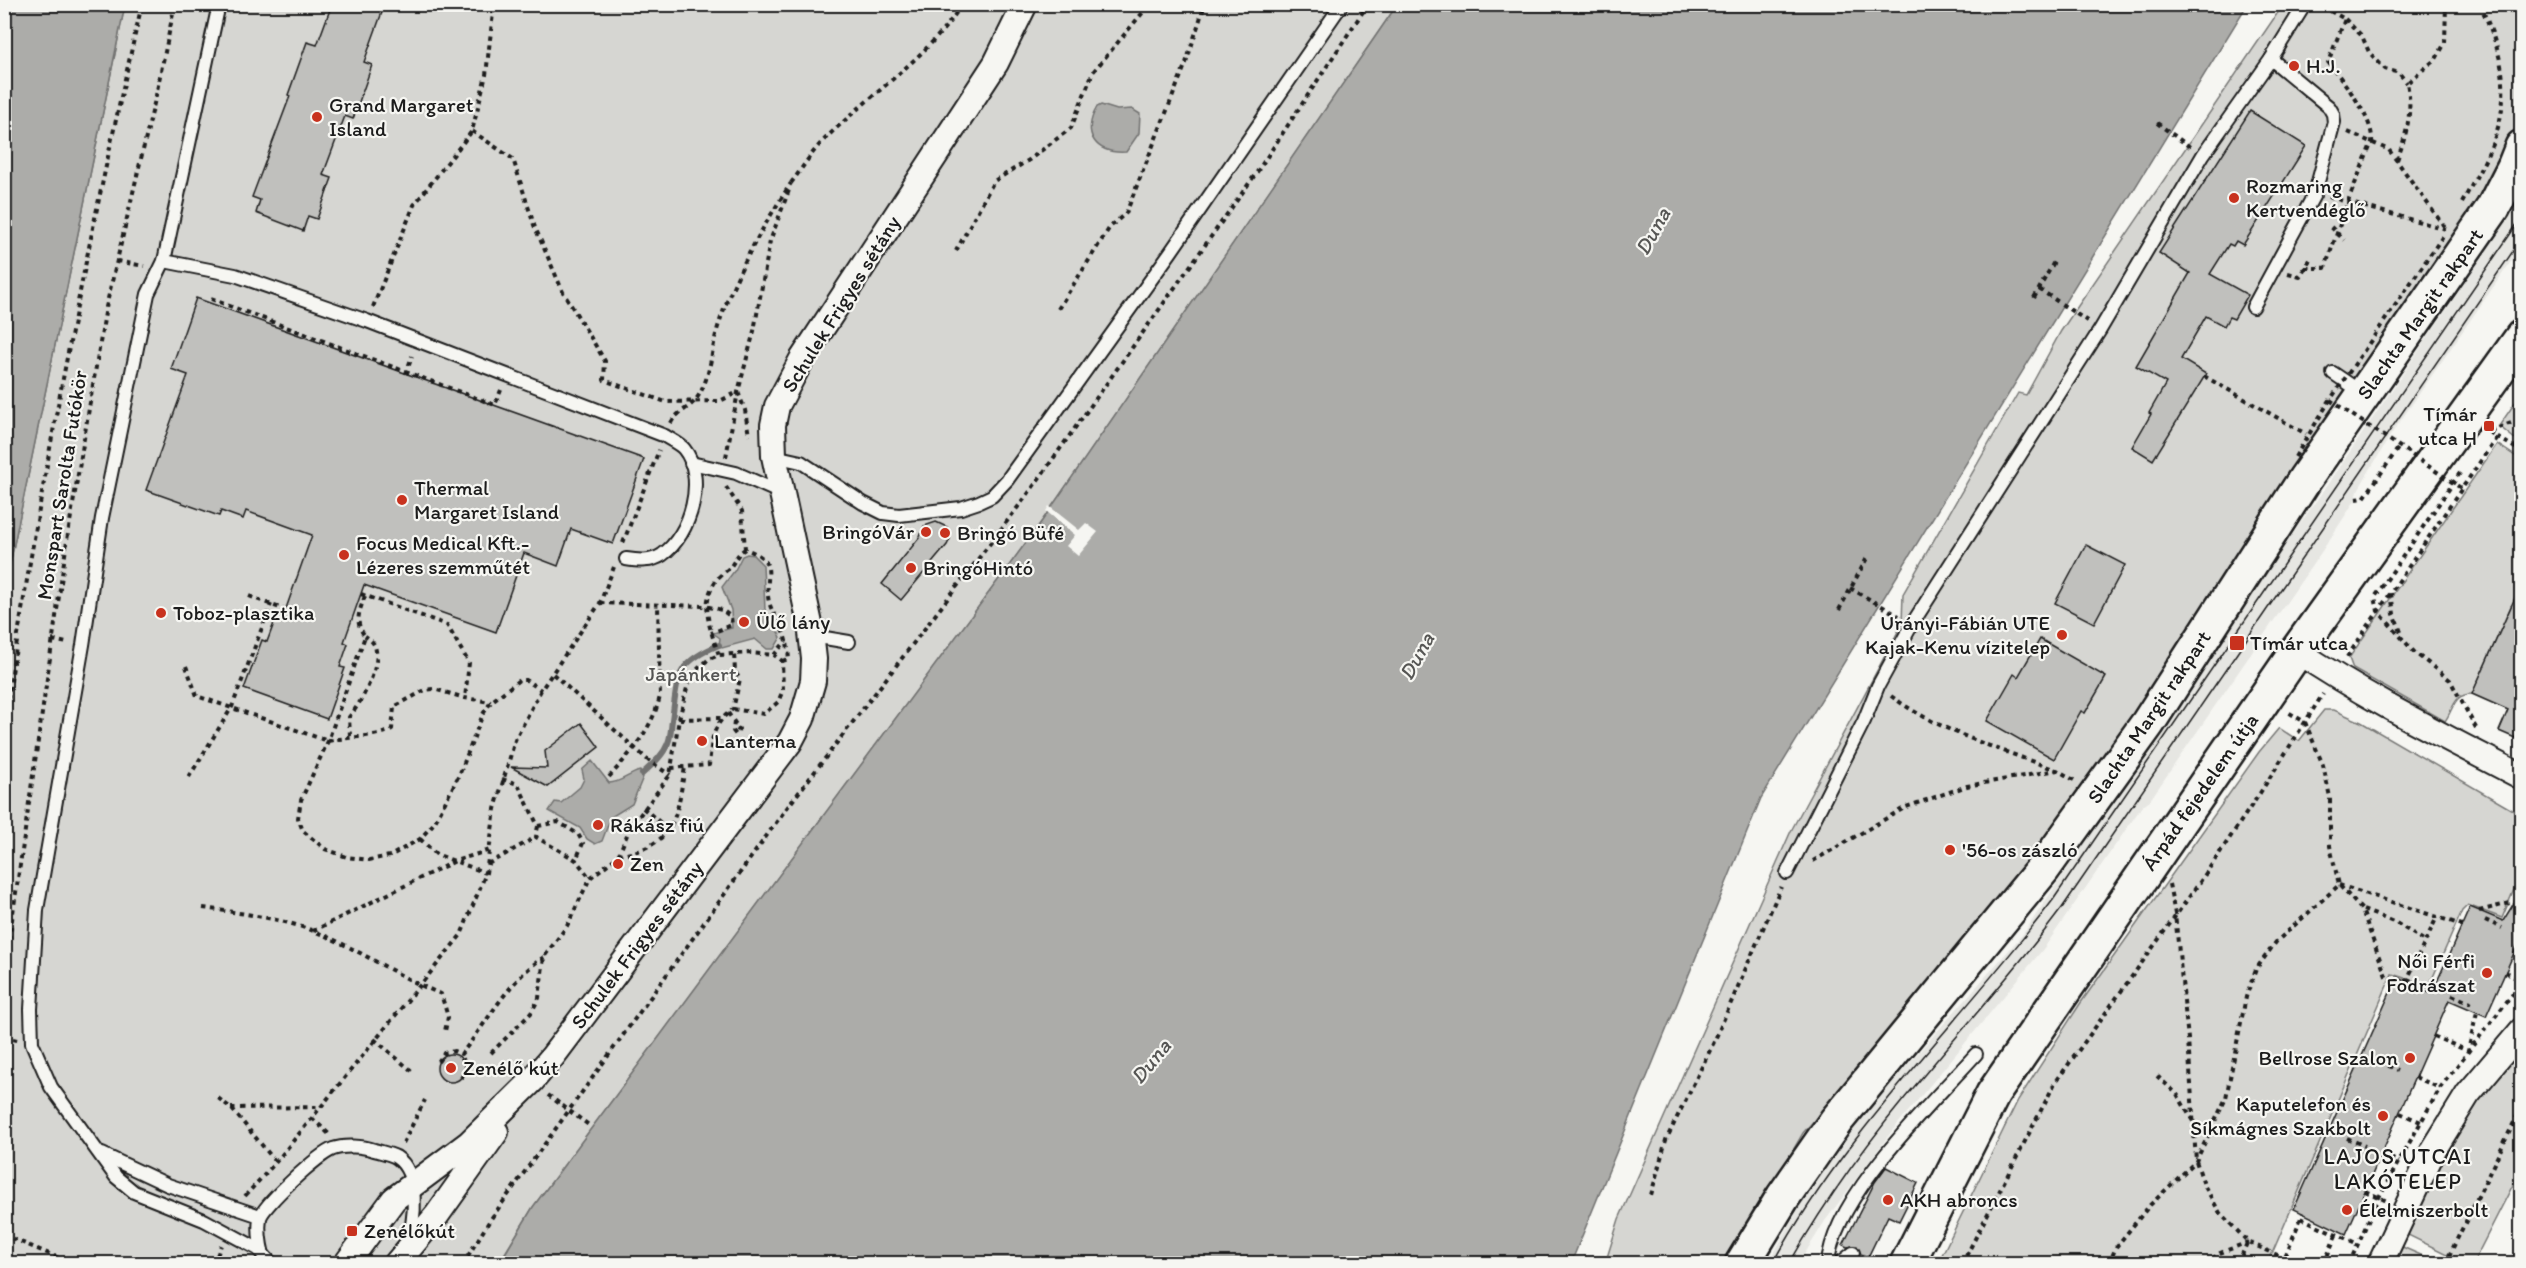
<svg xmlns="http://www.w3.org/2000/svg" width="2526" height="1268" font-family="Itim,sans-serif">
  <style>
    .built { fill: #e6e6e2 }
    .green { fill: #d6d6d2; stroke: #797977; stroke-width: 1.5 }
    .water { fill: #acaca9; stroke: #727271; stroke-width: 1.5 }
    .pier { fill: #f6f6f2 }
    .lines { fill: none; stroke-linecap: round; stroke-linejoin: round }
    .stream { stroke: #727271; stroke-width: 6 }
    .building { fill: #c0c0bd; stroke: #1c1c1c; stroke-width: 1.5 }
    .lane-casing { stroke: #1c1c1c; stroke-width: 16 }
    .street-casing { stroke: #1c1c1c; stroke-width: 28 }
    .secondary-casing { stroke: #1c1c1c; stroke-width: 38 }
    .path { stroke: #1c1c1c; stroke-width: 4; stroke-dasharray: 4.5 4.5; stroke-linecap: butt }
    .lane { stroke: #f6f6f2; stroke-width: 12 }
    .street { stroke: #f6f6f2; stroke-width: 24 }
    .secondary { stroke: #f6f6f2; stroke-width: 33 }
    .tram { stroke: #1c1c1c; stroke-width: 1.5 }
    .path-bridge { stroke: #1c1c1c; stroke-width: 4; stroke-dasharray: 4.5 4.5; stroke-linecap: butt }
    .poi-dot { fill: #c8321e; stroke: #f6f6f2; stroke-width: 2 }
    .labels { text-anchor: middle; stroke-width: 4.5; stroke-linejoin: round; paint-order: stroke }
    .poi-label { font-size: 21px; fill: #1c1c1c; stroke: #f6f6f2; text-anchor: start }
    .street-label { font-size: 21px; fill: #1c1c1c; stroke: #f6f6f2 }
    .park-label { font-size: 21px; fill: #545453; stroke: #f6f6f2 }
    .water-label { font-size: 22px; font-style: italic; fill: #565654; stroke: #f6f6f2 }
    .neighbourhood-label { font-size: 22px; letter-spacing: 1.5px; fill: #1c1c1c; stroke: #f6f6f2 }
  </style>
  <rect width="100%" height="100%" fill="#f6f6f2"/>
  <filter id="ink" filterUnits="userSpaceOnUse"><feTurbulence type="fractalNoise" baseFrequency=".0167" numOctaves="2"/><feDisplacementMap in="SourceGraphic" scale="12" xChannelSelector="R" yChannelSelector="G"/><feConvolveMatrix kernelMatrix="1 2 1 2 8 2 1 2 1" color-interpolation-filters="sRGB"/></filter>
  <g filter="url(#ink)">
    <path class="built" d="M2521,200V247L2390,436L2358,490L2356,499L2322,551L2150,800L2143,805L2044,948L1892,1131L1825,1221L1799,1263L1768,1264L1803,1201L1867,1111L2023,934L2160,732L2218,641L2330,481Z"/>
    <g class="green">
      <path d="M125,5H1397L1042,521L533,1207L499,1263L5,1264V588Z"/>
      <path d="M2283,5H2521V198L2486,184L2456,237L2063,840L1803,1133L1728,1263L1605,1264L1619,1219L1791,831L1902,624L1903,594L2018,393L2026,395L2061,331Z"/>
      <path d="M2521,394V444L2499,426Z"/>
      <path d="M2497,444L2521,460V610L2511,606L2472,694C2453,694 2454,709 2445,721L2353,669L2349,658Z"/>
      <path d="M2324,710H2334L2361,722L2521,815V873L2502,918L2468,905L2462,911L2429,986L2392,974L2268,1263H1938L2018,1100L2080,1004L2259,752L2279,728L2299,741Z"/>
      <path d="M2521,1039V1169L2473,1263H2465L2404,1233L2444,1150L2477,1095Z"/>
      <path d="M2398,1245L2439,1263L2390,1264Z"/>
    </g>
    <g class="water">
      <path d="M5,4L125,5L5,588L4,5Z"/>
      <path d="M1397,5H2247L1761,798L1571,1263L499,1264L533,1207L1042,521Z"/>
      <path d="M1101,105L1117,110L1132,109L1140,114L1139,133L1126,152C1096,154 1081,135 1097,107Z"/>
      <path d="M747,554L753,555L763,565L765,610L781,637L774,649H767L755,639L722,648L719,645L720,638L713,633L732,628L731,610L722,587L735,570L742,556Z"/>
      <path d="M592,761L609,783C621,783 628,774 640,771L643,777L632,804L611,817L602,841L595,844L587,839L580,828L549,811L555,802L561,803L580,787L584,779L582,770Z"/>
    </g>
    <path class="pier" d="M1049,506L1079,530L1086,523L1098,532L1078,556L1066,546L1075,535L1046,511Z"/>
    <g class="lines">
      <path class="stream" d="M642,774C653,764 663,756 668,743C671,736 671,727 672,720C678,676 675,663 719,645"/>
    </g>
    <g class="building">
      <path d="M332,4H385L364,62L372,65L353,119L345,116L323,175L332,178L317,219L308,216L303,231L256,213L260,200L252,197L290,96L288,95L307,42L317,45Z"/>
      <path d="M2250,111L2306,146L2243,245L2236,241L2233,246L2229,244L2210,274L2248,295L2234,319L2229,317L2224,326L2206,316L2181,359L2206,374L2153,460L2132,447L2151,414L2149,413L2166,383L2136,366L2190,273L2159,253Z"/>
      <path d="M196,298L644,459L613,544L571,529L558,566L524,553L496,632L364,585L344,642L348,644L340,667L345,668L327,719L244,689L262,640L267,642L277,615L283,617L312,535L246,511L243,519L221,511L219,516L146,490L188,375L171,369Z"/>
      <path d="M936,522L947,527L950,539L947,545L901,600L882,584L920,537L924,526Z"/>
      <path d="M2086,545L2125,565L2094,623L2055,603Z"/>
      <path d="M2522,582V723L2515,738L2499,731L2508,710L2472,694Z"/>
      <path d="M2040,639L2106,677L2085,713L2081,711L2054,759L1987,721L2014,674L2018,677Z"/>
      <path d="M581,723L599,747L548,787L511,767L547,768L545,751Z"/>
      <path d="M2522,890V935L2486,1016L2449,1000L2346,1234L2294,1209L2397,977L2432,993L2470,907L2503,921Z"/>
      <circle cx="451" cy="1068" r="14"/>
      <path d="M1886,1167L1918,1183L1899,1221L1888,1216L1868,1257L1861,1254L1857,1246L1847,1247L1843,1245L1875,1182Z"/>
    </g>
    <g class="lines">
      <g class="lane-casing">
        <g id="lane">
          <path d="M219,4L164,261L148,294L102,518L83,645L37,910L31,1009L32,1043L51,1087L116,1177L134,1192L204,1220L258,1249L272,1264"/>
          <path d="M164,261L235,275L367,321L665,436C671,440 680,444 684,449C707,477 691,535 662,555C651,562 639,561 626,559"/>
          <path d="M2253,307L2315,193L2334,122L2333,114L2329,107L2271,59"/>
          <path d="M2333,373L2364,394"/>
          <path d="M774,456L801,462L863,503L883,513L899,515L961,508L979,502L992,496L1007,480L1170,253L1342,4"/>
          <path d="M691,463L736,473L781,493"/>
          <path d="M813,639L825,638L849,642"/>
          <path d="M1787,873L1864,721L1878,686L1912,624L2100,330L2203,155L2271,59L2305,4"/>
          <path d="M102,1154L168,1185L260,1216"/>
          <path d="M263,1255C260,1243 258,1231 260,1218C263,1205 319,1154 333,1149C344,1145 363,1146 374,1150C381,1152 390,1154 396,1157C420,1173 416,1221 406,1244"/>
          <path d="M1828,1264C1832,1198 1932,1103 1976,1054"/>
          <path d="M1839,1264L1853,1253"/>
        </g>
      </g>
      <g class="street-casing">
        <g id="street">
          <path d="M2297,651C2368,699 2446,737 2522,777"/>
          <path d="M346,1264L394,1199L469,1143L532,1081L553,1056L790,742L802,719L813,681L814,659L810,624L774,456L773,425L777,406L802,359L996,63L1025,4"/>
          <path d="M396,1264L437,1215L496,1132"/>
          <path d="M2380,1264L2434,1149L2468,1094L2522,1030"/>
        </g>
      </g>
      <g class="secondary-casing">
        <g id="secondary">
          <path d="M1742,1264L1783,1197L1836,1121L2043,869L2148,723L2305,479L2493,208L2514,167L2522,147"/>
          <path d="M1907,1264L1993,1094L2297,651L2522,337"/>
        </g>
      </g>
      <g class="path">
        <path d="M2345,19L2362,36L2369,52L2385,69L2399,73L2407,83"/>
        <path d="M2157,123L2190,147"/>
        <path d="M472,131L513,159L534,225L563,292L605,361L604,380L666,402L720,401L738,392L745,410L749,436"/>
        <path d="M2348,132L2389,150L2446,229"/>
        <path d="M2397,160C2407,133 2413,111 2407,83L2436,59L2445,43L2446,4"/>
        <path d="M791,183C802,169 812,151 825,139C867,97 931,55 962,4"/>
        <path d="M2329,197L2446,229"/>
        <path d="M2462,203C2489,153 2512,119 2500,60C2495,40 2489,22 2479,4"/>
        <path d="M2331,227L2344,240"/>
        <path d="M956,251L994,181L1029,160L1071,128L1093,72L1150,4"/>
        <path d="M117,261L144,266"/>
        <path d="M2305,268H2325L2348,201L2372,142C2374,118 2343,81 2328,62L2345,19L2321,6"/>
        <path d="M2288,273L2300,276L2311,258"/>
        <path d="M2039,289L2087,321"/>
        <path d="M2034,298L2055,260"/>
        <path d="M211,299L495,405L501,390"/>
        <path d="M373,307L414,205L472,131L486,75L494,4"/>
        <path d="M1058,309L1110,227L1126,213L1186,63L1204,7L1201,4"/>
        <path d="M406,374L412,356"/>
        <path d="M2204,376L2306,434"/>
        <path d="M671,423C677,411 690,409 697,398C711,378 711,350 718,327C734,275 762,228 791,183"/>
        <path d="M2490,431L2522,419"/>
        <path d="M2489,432L2522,452"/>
        <path d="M726,457L738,392L754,331L770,241L789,190"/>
        <path d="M2460,473L2375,597L2378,611L2415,653L2450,680L2476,728"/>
        <path d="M726,487L742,511L745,549"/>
        <path d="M2356,499L2364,498L2399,447"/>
        <path d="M623,543L659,450"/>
        <path d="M1850,588L1899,616"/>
        <path d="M2391,593L2394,614L2401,632"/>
        <path d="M361,594L447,625L469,663L465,698"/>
        <path d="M249,596L285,610"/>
        <path d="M365,596C359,612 354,622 365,636L328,741L301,800L298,818L303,831L325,849L347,857L369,860L390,856L420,839L435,822L460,773L483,714L491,702L519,680H526L541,690"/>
        <path d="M600,603L705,606L722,610L731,617L732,625L711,633"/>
        <path d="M1839,610L1867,558"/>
        <path d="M52,640L67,643"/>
        <path d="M2347,657L2497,437"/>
        <path d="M782,661L789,659L787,641"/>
        <path d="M186,666L197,696L328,741C344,737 381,737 392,729L394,707L425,690L434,689L465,698L491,702"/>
        <path d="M553,674L649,761L670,775"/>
        <path d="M1891,696C1940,732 2000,749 2056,770"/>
        <path d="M733,709L764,714L778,702L783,690L782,661L774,655"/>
        <path d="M728,713L739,729L736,735L733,731L734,722"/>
        <path d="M680,719L721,718"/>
        <path d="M4,726C40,483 87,243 142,4"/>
        <path d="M350,736L349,717C360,705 380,668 376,651C375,643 371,640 365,636"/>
        <path d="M671,768L709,765C712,739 711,726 733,709L740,679L735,672L734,653"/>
        <path d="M189,777L232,707L271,604"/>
        <path d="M609,777C630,754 653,728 660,696L658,605"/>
        <path d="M502,779L518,784L538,826L558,822L578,834L583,843L576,860"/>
        <path d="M643,808L669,830"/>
        <path d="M538,826L536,837L576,860L590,878"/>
        <path d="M420,839L436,854L486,873"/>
        <path d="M618,856C677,844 676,819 685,767"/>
        <path d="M1813,861L1906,807L1967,786L2057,770L2074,780"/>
        <path d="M488,864L536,837"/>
        <path d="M2169,884L2175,914L2188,1039L2196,1161L2204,1185L2220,1213L2248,1242L2284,1258"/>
        <path d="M2339,885L2462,925"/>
        <path d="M2340,886L2362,910L2387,979L2395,982"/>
        <path d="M203,908C241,913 281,918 316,932C359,949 398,977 441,994L448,1017L445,1031"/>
        <path d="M2363,910L2396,923L2425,941"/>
        <path d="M2479,911L2514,902"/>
        <path d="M2485,920L2502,928"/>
        <path d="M313,931L455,861L490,850"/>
        <path d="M2517,946L2522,948"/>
        <path d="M2505,972L2522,980"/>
        <path d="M4,975L68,534L106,307L156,95L175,4"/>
        <path d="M2407,979L2434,989"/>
        <path d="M2406,982L2436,919"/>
        <path d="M2452,995L2471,1003"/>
        <path d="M2433,1036L2468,1051L2477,1012"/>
        <path d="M4,1037L17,1040"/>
        <path d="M374,1039L413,1072"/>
        <path d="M491,1053L531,1013L539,998L544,957L567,926L590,878L618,856L630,828L670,775L679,719L689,680L693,673L709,659L719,655L749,653L774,655L786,641C783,627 773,616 769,602C763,576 781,561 745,549C737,554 736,559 731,566C727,571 721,574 717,579C699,604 710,629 719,655"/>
        <path d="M438,1062L444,1053L454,1051L461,1054C489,1021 507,981 544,957"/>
        <path d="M2380,1062L2398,1070"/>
        <path d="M2157,1076L2177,1094L2194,1123"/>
        <path d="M2415,1077L2440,1088"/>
        <path d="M461,1078L467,1069L461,1054"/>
        <path d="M548,1095L590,1126"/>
        <path d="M218,1098L231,1108L276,1162"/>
        <path d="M231,1108L320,1107"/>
        <path d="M2400,1113L2421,1122"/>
        <path d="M312,1118L329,1134"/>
        <path d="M2347,1138L2365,1146"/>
        <path d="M403,1143L425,1100"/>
        <path d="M2382,1154L2399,1162"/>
        <path d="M2365,1191L2387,1201"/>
        <path d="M1651,1195L1666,1140L1714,1042L1781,887"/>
        <path d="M245,1196L276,1162L461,935L486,873L495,809L515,740L541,690L600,603L614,567"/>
        <path d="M2301,1218L2358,1244"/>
        <path d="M4,1235L73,1264"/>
        <path d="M214,1264L221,1245"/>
        <path d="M463,1264L490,1220L783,813L1028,494L1257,172L1368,4"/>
        <path d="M1962,1264L2055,1083L2200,882L2260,793L2323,694"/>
        <path d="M2109,1264L2116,1247L2150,1205L2196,1161L2226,1098L2246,997L2256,969L2276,942L2339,885L2330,846V797L2323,765L2305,722L2288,712"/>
        <path d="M2205,1264L2220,1253L2248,1242"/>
        <path d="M2238,1264L2247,1243"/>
        <path d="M2282,1264L2303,1213"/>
        <path d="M2324,1264L2338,1230"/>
        <path d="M2349,1264L2379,1197L2440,1088L2522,982"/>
        <path d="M2445,1264L2522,1106"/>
        <path d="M2519,1264L2522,1259"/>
      </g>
      <use href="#lane" class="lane"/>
      <use href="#street" class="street"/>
      <use href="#secondary" class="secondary"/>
      <g class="tram">
        <path d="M1773,1264C1847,1128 1961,1022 2053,900L2522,217"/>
        <path d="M1789,1264C1828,1196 1874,1133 1925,1074C1971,1019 2019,966 2062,908L2522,238"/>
      </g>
      <g class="path-bridge">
        <path d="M2330,400L2461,488"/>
        <path d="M2295,457L2330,400L2443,236"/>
      </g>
    </g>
  </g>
  <g class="poi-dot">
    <circle cx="2294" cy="66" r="6"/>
    <circle cx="317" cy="117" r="6"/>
    <circle cx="2234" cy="198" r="6"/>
    <rect x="2483" y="420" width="12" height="12" rx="3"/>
    <circle cx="402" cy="500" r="6"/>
    <circle cx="926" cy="532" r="6"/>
    <circle cx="945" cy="533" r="6"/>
    <circle cx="344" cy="555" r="6"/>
    <circle cx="911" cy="568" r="6"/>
    <circle cx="161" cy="613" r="6"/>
    <circle cx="744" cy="622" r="6"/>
    <circle cx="2062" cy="635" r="6"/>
    <rect x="2229" y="635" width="16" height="16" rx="3"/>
    <circle cx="702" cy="741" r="6"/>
    <circle cx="598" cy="825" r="6"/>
    <circle cx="1950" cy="850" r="6"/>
    <circle cx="618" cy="864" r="6"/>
    <circle cx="2487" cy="973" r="6"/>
    <circle cx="2410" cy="1058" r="6"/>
    <circle cx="451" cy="1068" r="6"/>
    <circle cx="2383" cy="1116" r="6"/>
    <circle cx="1888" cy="1200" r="6"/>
    <circle cx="2347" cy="1210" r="6"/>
    <rect x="346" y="1225" width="12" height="12" rx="3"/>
  </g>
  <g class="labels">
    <g class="poi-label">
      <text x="2306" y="73">H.J.</text>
      <text x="329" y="112">Grand Margaret<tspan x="329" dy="24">Island</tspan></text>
      <text x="2246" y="193">Rozmaring<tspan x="2246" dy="24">Kertvendéglő</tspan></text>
      <text x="2477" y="421" text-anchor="end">Tímár<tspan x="2477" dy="24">utca H</tspan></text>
      <text x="414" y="495">Thermal<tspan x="414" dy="24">Margaret Island</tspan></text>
      <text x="914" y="539" text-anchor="end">BringóVár</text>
      <text x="957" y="540">Bringó Büfé</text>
      <text x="356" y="550">Focus Medical Kft.-<tspan x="356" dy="24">Lézeres szemműtét</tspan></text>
      <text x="923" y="575">BringóHintó</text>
      <text x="173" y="620">Toboz-plasztika</text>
      <text x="756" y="629">Ülő lány</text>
      <text x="2050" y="630" text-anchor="end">Urányi-Fábián UTE<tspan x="2050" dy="24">Kajak-Kenu vízitelep</tspan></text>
      <text x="2250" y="650">Tímár utca</text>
      <text x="714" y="748">Lanterna</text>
      <text x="610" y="832">Rákász fiú</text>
      <text x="1962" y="857">'56-os zászló</text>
      <text x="630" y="871">Zen</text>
      <text x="2475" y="968" text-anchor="end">Női Férfi<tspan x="2475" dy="24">Fodrászat</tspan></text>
      <text x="2398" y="1065" text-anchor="end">Bellrose Szalon</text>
      <text x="463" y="1075">Zenélő kút</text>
      <text x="2371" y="1111" text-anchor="end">Kaputelefon és<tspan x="2371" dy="24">Síkmágnes Szakbolt</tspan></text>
      <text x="1900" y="1207">AKH abroncs</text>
      <text x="2359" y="1217">Élelmiszerbolt</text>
      <text x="364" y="1238">Zenélőkút</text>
    </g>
    <g class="street-label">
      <text transform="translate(841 304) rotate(-58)" y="7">Schulek Frigyes sétány</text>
      <text transform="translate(2420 314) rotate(-55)" y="7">Slachta Margit rakpart</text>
      <text transform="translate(62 485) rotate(-81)" y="7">Monspart Sarolta Futókör</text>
      <text transform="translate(2149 717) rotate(-56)" y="7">Slachta Margit rakpart</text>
      <text transform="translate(2200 792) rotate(-55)" y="7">Árpád fejedelem útja</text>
      <text transform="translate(637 945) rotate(-53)" y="7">Schulek Frigyes sétány</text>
    </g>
    <g class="park-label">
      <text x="691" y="681">Japánkert</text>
    </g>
    <g class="water-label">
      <text transform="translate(1652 231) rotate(-61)" y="8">Duna</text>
      <text transform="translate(1416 656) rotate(-61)" y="8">Duna</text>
      <text transform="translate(1150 1061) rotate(-51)" y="8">Duna</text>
    </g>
    <g class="neighbourhood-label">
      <text x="2398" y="1164">LAJOS UTCAI<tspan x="2398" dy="25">LAKÓTELEP</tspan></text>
    </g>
  </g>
  <rect width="2526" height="1268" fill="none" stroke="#f6f6f2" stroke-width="24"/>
  <rect x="12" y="12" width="2502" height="1244" fill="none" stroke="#1c1c1c" stroke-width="2" filter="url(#ink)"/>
</svg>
